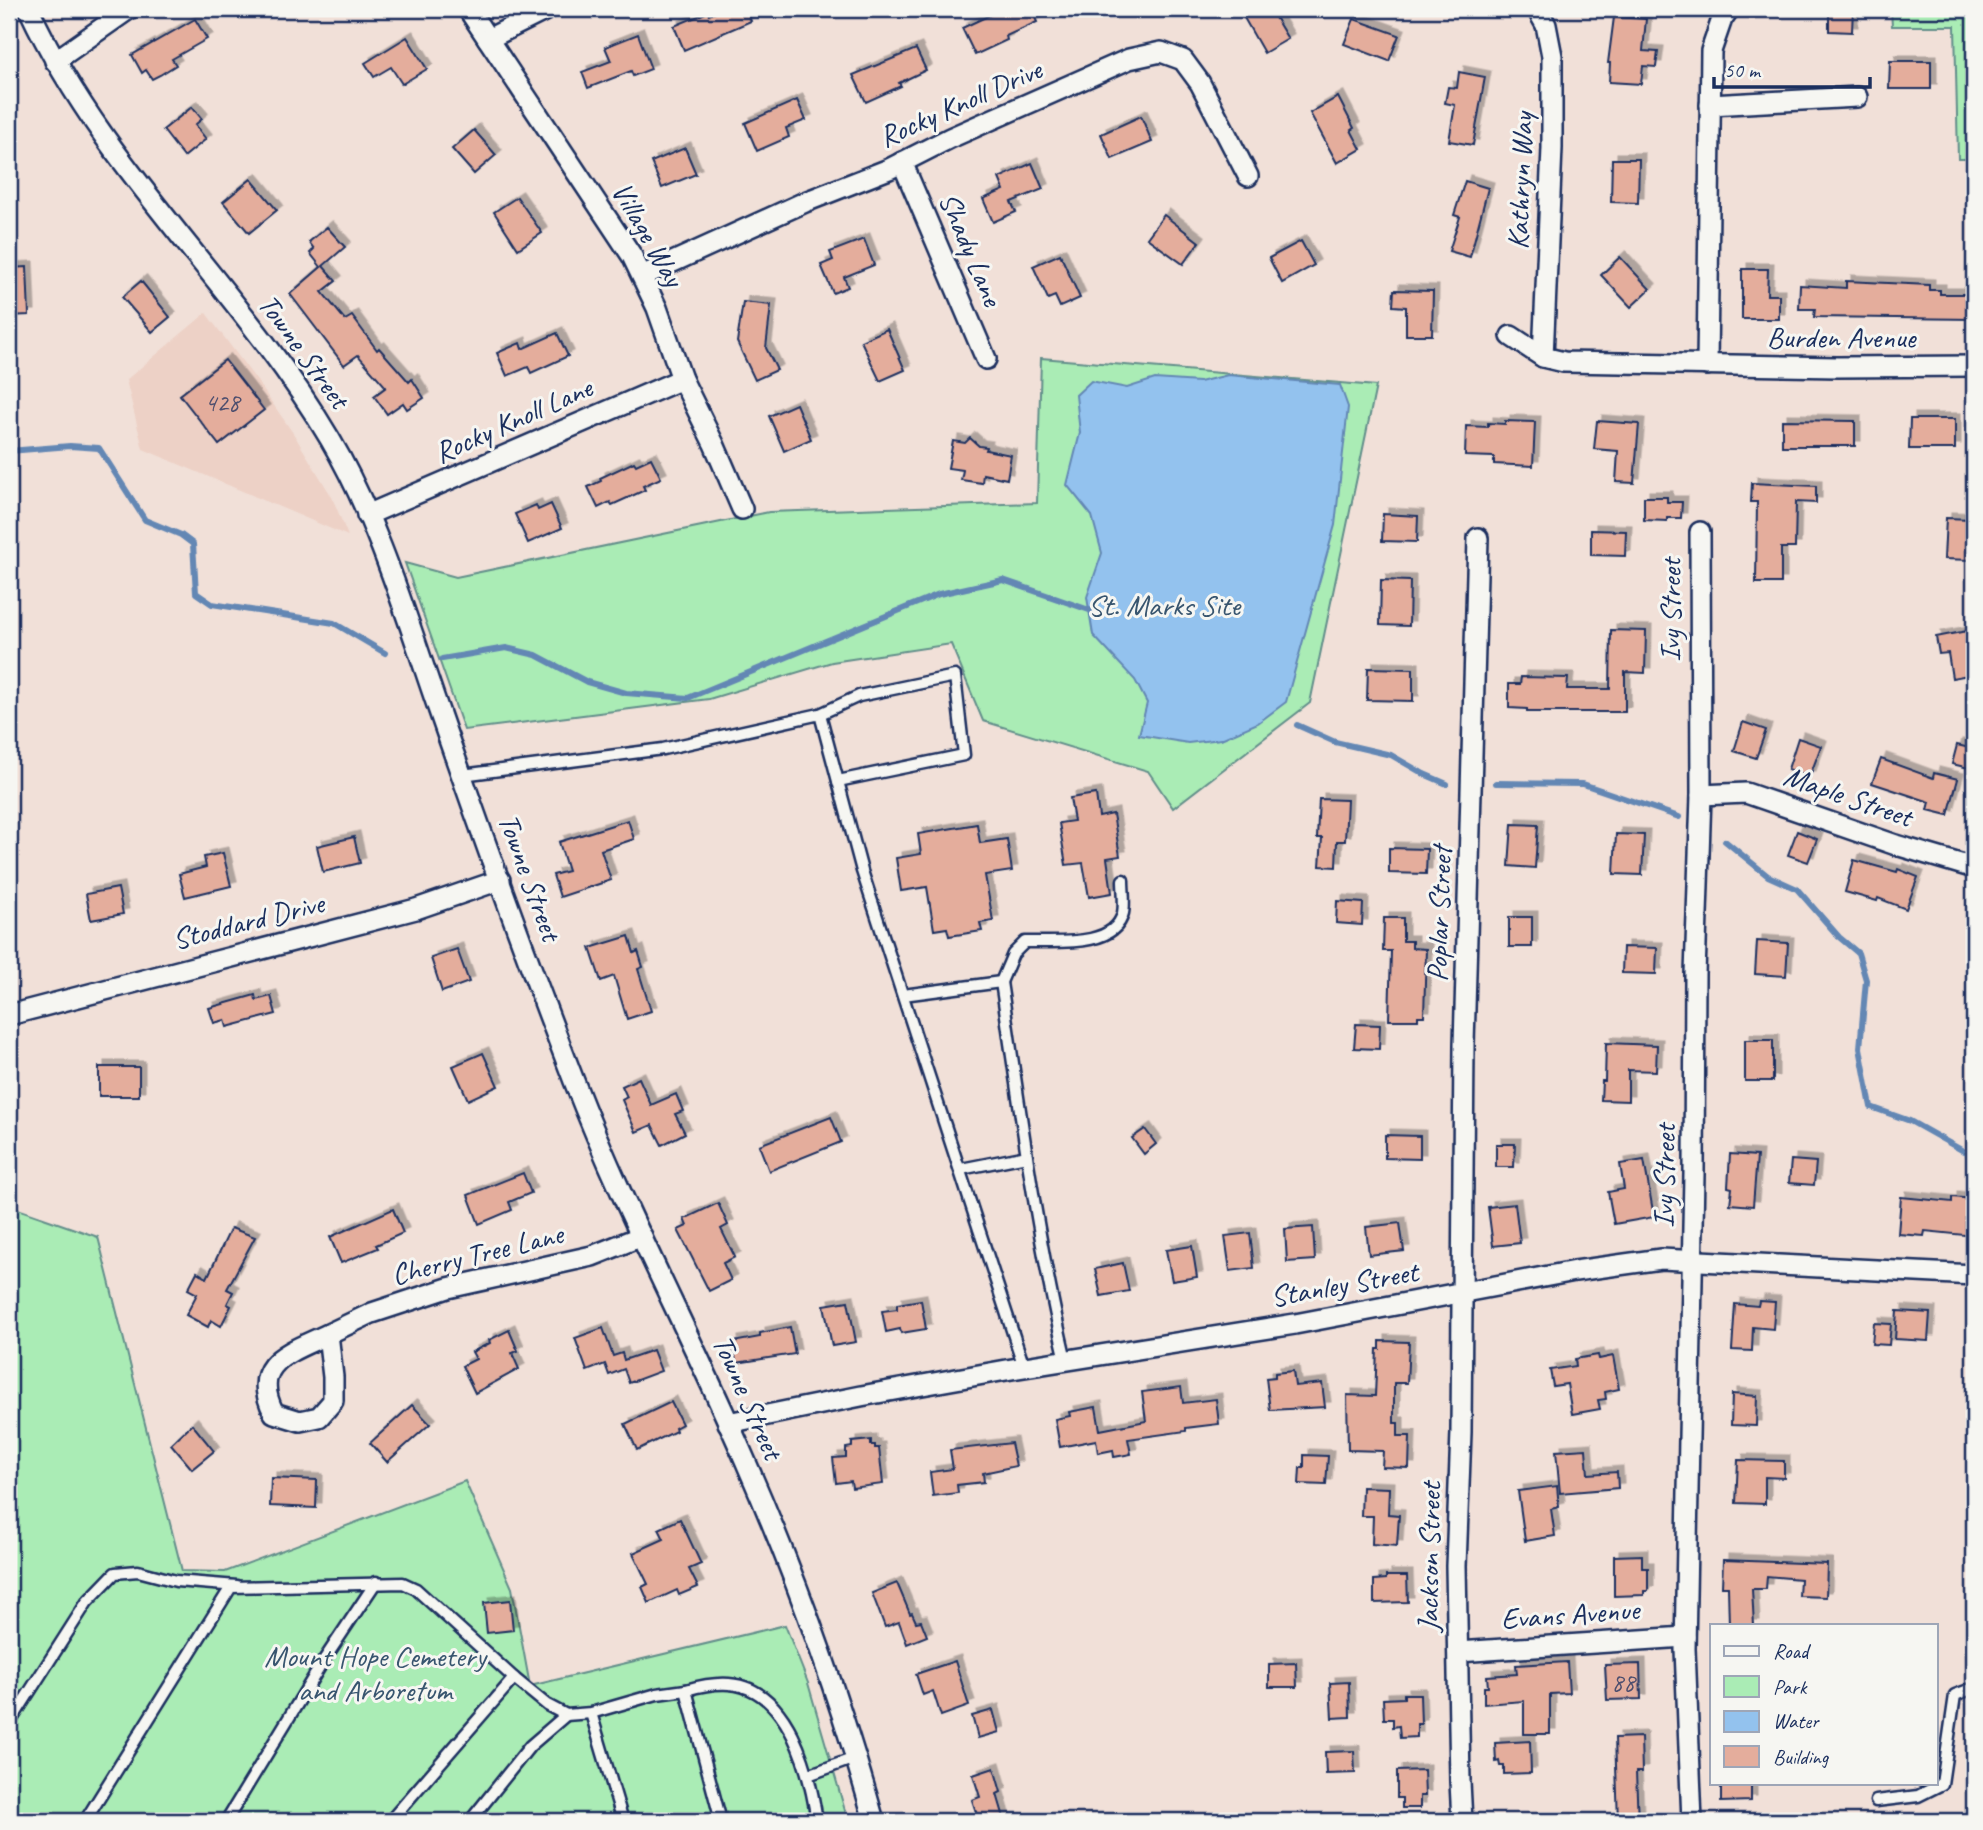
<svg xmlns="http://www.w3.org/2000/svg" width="1983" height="1830" font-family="Caveat,sans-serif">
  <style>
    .built { fill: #edd1c6 }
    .green { fill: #aaecb5; stroke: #628e8a; stroke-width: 2 }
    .water { fill: #93c2ee; stroke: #6387b4; stroke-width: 2 }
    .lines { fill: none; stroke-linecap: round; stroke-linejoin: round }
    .stream { stroke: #6387b4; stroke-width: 6 }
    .building { fill: #e4ad9c; stroke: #1b2f5e; stroke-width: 2; filter: url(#shadow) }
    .lane-casing { stroke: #1b2f5e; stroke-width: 15 }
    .street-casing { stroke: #1b2f5e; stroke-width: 24 }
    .lane { stroke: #f6f6f2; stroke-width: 10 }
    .street { stroke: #f6f6f2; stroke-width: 19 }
    .labels { text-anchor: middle; stroke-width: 6; stroke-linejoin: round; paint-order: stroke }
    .number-label { font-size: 26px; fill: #4d4e6e }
    .street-label { font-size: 30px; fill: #1b2f5e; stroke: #f6f6f2 }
    .park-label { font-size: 30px; fill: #38556f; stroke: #f6f6f2 }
  </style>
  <defs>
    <filter id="shadow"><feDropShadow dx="5.5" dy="-5.5" stdDeviation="0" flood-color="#0004"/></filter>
  </defs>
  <rect width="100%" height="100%" fill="#f1e0d8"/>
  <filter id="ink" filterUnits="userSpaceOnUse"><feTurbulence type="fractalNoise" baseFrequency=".0143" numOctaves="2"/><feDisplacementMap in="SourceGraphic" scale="14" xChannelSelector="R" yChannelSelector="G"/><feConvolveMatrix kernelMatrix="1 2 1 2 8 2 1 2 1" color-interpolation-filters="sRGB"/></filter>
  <g filter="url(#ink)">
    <path class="built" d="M206,313L257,381L293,433L332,497L348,536L143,449L126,380Z"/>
    <g class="green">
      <path d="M1891,9H1974V159H1958L1955,26H1892Z"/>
      <path d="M1041,358L1376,386L1310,703L1173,808L1148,771L983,721L951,644L832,662L709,699L464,730L405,563L456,577L769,512L1037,503Z"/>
      <path d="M9,1206L98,1237L182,1571L225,1572L465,1481L512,1588L530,1686L785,1625L808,1683L848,1821H9Z"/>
    </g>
    <path class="water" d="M1228,375L1340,385L1348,407L1335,525L1286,702L1258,723L1221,739L1188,743L1139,735L1147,703L1135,680L1093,635L1087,597L1102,553L1092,516L1067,485L1080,433L1076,395L1091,381L1127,388L1155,379L1199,382Z"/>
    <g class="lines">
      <g class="stream">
        <path d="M9,451L70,446L99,448L145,520L181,535L193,544L196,593L212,604L334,623L385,653"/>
        <path d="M442,659L506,648L536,655L587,682L626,693L688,698L939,594L1003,580L1095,612"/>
        <path d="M1297,725L1335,742L1391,755L1424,774L1447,784"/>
        <path d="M1496,783L1583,784L1679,817"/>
        <path d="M1725,841L1768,876L1797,889L1839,937L1858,953L1866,980L1860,1048L1871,1107L1910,1121L1974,1157"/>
      </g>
    </g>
    <g class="building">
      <path d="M723,9H746L751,21L684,50L674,26L708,12L709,15Z"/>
      <path d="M1003,9H1031L1037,22L1006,36L1007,40L975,55L962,28Z"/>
      <path d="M1239,9H1270L1288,39L1264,53Z"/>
      <path d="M1829,9H1853L1852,32L1829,31Z"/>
      <path d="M1614,17L1646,19L1643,51L1658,52L1656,67L1643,66L1641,84L1609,82L1610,63H1608Z"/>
      <path d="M195,19L207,39L172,59L176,65L160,75L152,79L146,70L142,73L132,55Z"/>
      <path d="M1354,19L1399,35L1389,61L1344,44Z"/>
      <path d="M638,34L651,69L633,76L631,71L588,88L582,72L611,61L605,47Z"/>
      <path d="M407,37L427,69L402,84L391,67L374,77L365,63Z"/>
      <path d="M916,49L926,70L899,83L901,86L866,102L853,75Z"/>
      <path d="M1890,61H1931V89H1889Z"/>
      <path d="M1459,72L1485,77L1473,145L1449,141L1455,105L1445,103L1448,87L1457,88Z"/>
      <path d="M1338,97L1354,128L1351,130L1361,149L1337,163L1310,113Z"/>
      <path d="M797,100L806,120L786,128L789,137L757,151L745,123Z"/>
      <path d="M192,107L202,119L195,125L206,139L184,157L163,130Z"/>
      <path d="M1141,116L1152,142L1112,159L1101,134Z"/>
      <path d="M474,130L496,155L474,174L452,149Z"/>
      <path d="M685,148L696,174L662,188L651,162Z"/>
      <path d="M1612,159H1639L1638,203L1611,202Z"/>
      <path d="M1032,163L1043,189L1011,202L1016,212L993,222L983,199L1004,190L999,178Z"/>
      <path d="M251,179L277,210L249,233L223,202Z"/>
      <path d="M1465,181L1488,188L1470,257L1449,251L1460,217L1454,215Z"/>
      <path d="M517,197L542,233L518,249L494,212Z"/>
      <path d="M1164,215L1199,242L1183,264L1147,238Z"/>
      <path d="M327,227L345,247L323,266L336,281L322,292L345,320L352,316L377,350L379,348L409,382L412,379L424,398L407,409L403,403L387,414L374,396L386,387L358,355L344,365L290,294L321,267L310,253L314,249L309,242Z"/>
      <path d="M864,239L874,265L844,277L848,287L833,293L821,265L833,260L830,252Z"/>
      <path d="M1301,241L1314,265L1282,283L1269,258Z"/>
      <path d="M1060,254L1080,298L1060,307L1055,296L1048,299L1033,266Z"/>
      <path d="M1620,257L1650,289L1631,307L1601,275Z"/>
      <path d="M27,267L29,315L9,316V268Z"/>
      <path d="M1742,269H1768L1767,295H1779V319H1742Z"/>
      <path d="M141,281L170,317L152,332L122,297Z"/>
      <path d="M1846,281L1929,285V290H1940V294H1974V319L1814,317L1815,309H1799L1800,285L1846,288Z"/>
      <path d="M1394,290L1433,291L1432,335H1406V307L1393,306Z"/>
      <path d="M743,302L771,305L766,348L777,370L755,380L737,342Z"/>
      <path d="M887,329L905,370L880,381L861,341Z"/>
      <path d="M557,333L568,356L531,373L528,367L507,376L497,353L520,343L522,349Z"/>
      <path d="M225,360L264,410L219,445L180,395Z"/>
      <path d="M796,404L811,439L784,451L769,416Z"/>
      <path d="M1910,419H1955V449H1909Z"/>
      <path d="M1782,420L1855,421V446H1782Z"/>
      <path d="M1505,421L1535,422L1533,466L1494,464V457L1465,456L1466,426L1488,427V423L1505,424Z"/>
      <path d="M1597,421L1639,424L1634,483L1616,482L1618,451L1594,449Z"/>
      <path d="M970,438L979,446L987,447L986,450L1011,455L1007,479L983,474L982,483L961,480L963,470L948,468L953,441L965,443Z"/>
      <path d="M651,458L661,478L643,486L645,490L612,505L610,502L598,508L588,487L601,481L600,478L634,462L636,465Z"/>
      <path d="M1752,483L1816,486V503L1796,502L1795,548H1781V583H1756L1757,502H1751Z"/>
      <path d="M1644,497H1667V502H1682L1681,518H1667V521L1644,520Z"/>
      <path d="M551,504L562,528L528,543L515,514L536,505L538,510Z"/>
      <path d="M1383,514L1418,516L1417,542L1382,541Z"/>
      <path d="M1946,518L1971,519L1970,560L1944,559Z"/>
      <path d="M1591,530L1626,531L1625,556L1591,555Z"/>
      <path d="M1381,580L1410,581L1409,626L1380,625Z"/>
      <path d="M1611,630L1646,631L1645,673L1625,672V712H1527V709L1509,708V684H1520L1521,677L1568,678L1567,689H1610Z"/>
      <path d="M1972,630L1974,674L1952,678L1948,653L1939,654L1936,637Z"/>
      <path d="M1368,668L1413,669V701L1367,700Z"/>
      <path d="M1743,722L1766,730L1756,758L1734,751Z"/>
      <path d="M1798,738L1821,746L1810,776L1788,769Z"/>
      <path d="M1957,745L1974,749L1969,768L1952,764Z"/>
      <path d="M1881,759L1933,778L1934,773L1958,779L1948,815L1928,810L1930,802L1872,783Z"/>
      <path d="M1096,794L1099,817L1113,814L1120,856L1107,858L1112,893L1089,897L1083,863L1066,865L1059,823L1074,821L1070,798Z"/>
      <path d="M1319,799L1347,800L1345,841H1337L1336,867L1320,866L1322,838H1317Z"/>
      <path d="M628,820L634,839L601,850L611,880L560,897L553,875L568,871L559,842Z"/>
      <path d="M977,824L980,843L1007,839L1012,871L985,875L993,921L980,923L982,931L949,936L947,928L934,930L927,887L901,891L896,858L921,854L918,834Z"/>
      <path d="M1512,824L1538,825L1535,868L1509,866Z"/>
      <path d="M1797,831L1817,839L1808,862L1788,855Z"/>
      <path d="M1616,834L1644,835L1642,875L1614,874Z"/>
      <path d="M354,837L360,863L323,872L317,846Z"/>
      <path d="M1389,848L1427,849L1426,874L1389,873Z"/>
      <path d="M223,853L231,886L185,897L179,874L206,867L204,857Z"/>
      <path d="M1854,860L1897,872L1898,869L1918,877L1906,909L1878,898L1877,901L1845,892Z"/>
      <path d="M118,888L123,914L91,920L86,894Z"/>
      <path d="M1337,901L1363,903L1362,925L1336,923Z"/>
      <rect x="1509" y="917" width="23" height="30"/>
      <path d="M1384,918H1403V941H1412V948L1426,949L1424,1016H1418V1020H1389L1391,951H1383Z"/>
      <path d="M629,936L634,953L638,951L643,967L638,969L651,1011L627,1019L614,976L601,981L590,948Z"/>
      <path d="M1757,941L1788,943L1786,976L1755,974Z"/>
      <path d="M1623,947L1657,948L1656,974L1622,973Z"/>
      <path d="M457,949L469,982L442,992L431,958Z"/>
      <path d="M255,995L256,1000L271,996L276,1014L227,1027L225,1020L214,1023L209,1008Z"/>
      <path d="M1356,1024L1380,1025L1379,1049L1354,1048Z"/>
      <rect x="1745" y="1040" width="28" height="41"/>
      <path d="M1606,1043L1657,1045L1656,1071L1628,1070V1101L1601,1100L1602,1081H1605Z"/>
      <path d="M483,1053L498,1086L468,1100L453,1066Z"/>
      <rect x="99" y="1067" width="40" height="29"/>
      <path d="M639,1078L651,1105L676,1094L683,1111L675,1114L685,1133L662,1145L652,1125L636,1132L622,1100L627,1097L622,1086Z"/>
      <path d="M831,1117L841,1142L769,1171L759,1145Z"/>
      <path d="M1145,1129L1156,1144L1144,1154L1132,1138Z"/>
      <path d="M1385,1135L1420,1136V1159L1385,1158Z"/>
      <path d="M1496,1144H1515L1514,1167H1496Z"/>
      <path d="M1730,1154L1757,1156L1753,1206L1730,1204L1732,1188L1728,1187Z"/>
      <path d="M1644,1160L1654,1217L1614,1224L1608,1192L1624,1189L1620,1164Z"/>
      <path d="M1791,1160L1816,1162L1814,1185L1789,1183Z"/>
      <path d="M523,1173L531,1193L509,1202L512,1210L479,1224L468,1195Z"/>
      <path d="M1901,1197L1952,1202V1197L1974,1199V1236L1925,1231L1924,1236L1898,1234Z"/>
      <path d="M718,1203L728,1225L721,1229L735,1257L723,1263L731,1280L709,1291L678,1230L687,1226L684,1219Z"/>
      <path d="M1515,1204L1520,1243L1493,1246L1488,1207Z"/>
      <path d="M393,1209L403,1233L376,1245L378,1248L341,1263L330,1237Z"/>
      <path d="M1400,1223L1404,1251L1369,1255L1366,1227Z"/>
      <path d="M1313,1227L1315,1260L1287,1262L1285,1229Z"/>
      <path d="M231,1228L255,1237L227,1289L233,1292L227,1304L231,1306L221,1326L211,1320L208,1327L186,1315L197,1294L188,1289L197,1272L207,1278Z"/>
      <path d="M1250,1233L1254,1268L1230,1271L1225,1236Z"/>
      <path d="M1192,1246L1197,1277L1172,1281L1166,1250Z"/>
      <path d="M1123,1263L1129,1291L1101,1296L1095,1269Z"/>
      <path d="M921,1300L926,1329L901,1333L900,1329L886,1332L882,1311L897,1309V1304Z"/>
      <path d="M848,1301L856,1342L832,1346L824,1305Z"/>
      <path d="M1759,1301L1775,1302L1773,1329L1753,1327L1752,1351L1732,1350L1735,1304L1758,1306Z"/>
      <path d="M1897,1311L1930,1313L1928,1341L1895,1339Z"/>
      <path d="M1874,1323L1891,1324L1889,1345L1872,1344Z"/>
      <path d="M790,1327L795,1354L736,1363L733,1342L760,1337V1333Z"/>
      <path d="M603,1328L613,1356L622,1353L624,1360L653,1350L661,1371L629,1383L624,1369L609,1375L605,1364L587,1371L575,1338Z"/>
      <path d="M509,1330L518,1351L512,1353L519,1369L475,1393L462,1366L476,1359L472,1352L490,1343L489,1340Z"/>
      <path d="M1380,1341L1409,1342L1407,1383H1394V1423H1398V1436H1410L1409,1468L1382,1467L1383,1451L1348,1450L1347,1395L1375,1396L1377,1349H1380Z"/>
      <path d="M1598,1355L1599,1359L1613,1356L1619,1389L1605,1392L1606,1399L1598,1400L1600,1409L1572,1414L1567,1384L1553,1386L1550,1370L1576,1366L1575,1359Z"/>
      <path d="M1293,1371L1295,1386L1322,1383L1325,1407L1270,1410L1266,1378L1275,1377V1373Z"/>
      <path d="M1181,1387L1183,1403L1216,1399L1219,1424L1186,1428V1431L1128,1439L1131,1454L1114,1457L1113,1450L1098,1453L1096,1440L1060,1447L1055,1419L1070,1416L1069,1412L1096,1407L1100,1430L1146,1421L1142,1392Z"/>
      <path d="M1732,1394L1757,1396L1756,1426L1731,1425Z"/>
      <path d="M671,1402L682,1424L675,1428L676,1431L637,1450L625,1424Z"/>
      <path d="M412,1405L430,1424L387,1462L370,1443Z"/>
      <path d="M192,1424L214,1451L192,1469L171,1444Z"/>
      <path d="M871,1440V1445H875V1448H879L883,1484L852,1488L851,1481L836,1483L833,1458L846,1457V1448L852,1447V1442Z"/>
      <path d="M1011,1443L1016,1466L983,1473L984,1482L957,1485L958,1493L933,1496L930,1472L953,1469L950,1450Z"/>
      <path d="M1586,1449L1588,1474L1617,1472L1618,1488L1560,1493L1556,1451Z"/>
      <path d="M1304,1455L1328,1456L1326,1485L1299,1484L1300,1468H1304Z"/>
      <path d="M1738,1460L1784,1461V1478L1765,1477V1504L1736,1503Z"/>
      <path d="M271,1478L317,1480L316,1508L270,1506Z"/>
      <path d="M1557,1486L1559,1507L1551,1509L1555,1536L1525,1541L1518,1491Z"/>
      <path d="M1362,1487L1389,1488L1388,1514L1399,1515L1397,1546L1372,1544L1373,1516H1361Z"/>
      <path d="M680,1519L701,1564L689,1569L698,1587L679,1595L677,1590L649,1603L642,1587L648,1584L633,1553L664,1539L659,1529Z"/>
      <path d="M1642,1555V1568H1648V1591H1644V1595L1614,1596V1556Z"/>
      <path d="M1723,1560L1827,1564L1826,1597L1799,1596L1800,1579L1767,1576L1766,1589H1752L1754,1625H1729L1728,1587H1722Z"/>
      <path d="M1386,1576H1407L1408,1602L1374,1603V1580L1386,1579Z"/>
      <path d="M897,1583L910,1614L912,1613L916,1622L921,1621L927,1636L907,1644L899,1622L885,1627L872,1593Z"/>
      <path d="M510,1600L513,1630L487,1633L484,1603Z"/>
      <path d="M955,1661L969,1706L941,1716L933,1691L923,1695L916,1674Z"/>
      <path d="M1567,1662L1569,1693L1550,1694V1734H1524V1701L1484,1704V1687H1488L1487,1676L1517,1674L1516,1665Z"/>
      <path d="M1296,1663L1297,1687H1269V1664Z"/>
      <path d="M1640,1664L1641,1699L1607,1700L1605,1665Z"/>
      <path d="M1349,1682L1350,1717L1332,1718L1330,1683Z"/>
      <path d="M1404,1694H1420L1421,1724H1417V1737L1400,1738L1399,1726L1393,1727V1719H1384L1383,1699L1404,1698Z"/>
      <path d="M993,1710L999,1732L978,1738L972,1716Z"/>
      <path d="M1641,1737L1642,1772H1636L1638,1821H1618L1615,1738Z"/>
      <path d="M1530,1741L1531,1773L1504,1774V1766H1500L1499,1761L1496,1762L1495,1743Z"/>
      <path d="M1354,1751L1355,1773L1326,1774L1325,1752Z"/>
      <path d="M994,1768L1001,1792L997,1794L1005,1821H979L972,1800L980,1797L973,1775Z"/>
      <path d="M1424,1770L1425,1796H1420V1808H1402V1798H1397V1771Z"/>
      <path d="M1721,1783H1751V1801L1721,1802Z"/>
    </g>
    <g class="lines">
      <g class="lane-casing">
        <g id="lane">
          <path d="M820,714L862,871L1024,1367"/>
          <path d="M462,775L663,749L820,714L859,696L955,676L964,755L838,781"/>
          <path d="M1001,982L1013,954L1025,942C1052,941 1115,949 1123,913C1125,904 1123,890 1123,880"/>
          <path d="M903,995L1001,982C1020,1108 1036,1235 1066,1360"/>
          <path d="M961,1169L1027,1156"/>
          <path d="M514,1678L547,1705L566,1715L591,1713L657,1694L686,1690L721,1821"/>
          <path d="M686,1690C700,1686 714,1683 729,1684C789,1688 810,1773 817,1821"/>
          <path d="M591,1713L623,1821"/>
          <path d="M9,1724L87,1602L115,1573L138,1571L176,1581L237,1586"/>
          <path d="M808,1775L855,1758"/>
          <path d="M1876,1801L1918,1796L1942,1784L1955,1695L1974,1688"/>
          <path d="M9,1815L20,1821"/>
          <path d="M85,1821L231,1587L403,1583L416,1589L514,1678L390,1821"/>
          <path d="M226,1821L324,1660L376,1582"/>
          <path d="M470,1821L530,1746L566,1715"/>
        </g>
      </g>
      <g class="street-casing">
        <g id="street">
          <path d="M29,9C104,171 240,287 330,439C378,520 408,622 439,711C482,835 527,959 574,1081C624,1210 690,1333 745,1460C796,1577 840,1698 874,1821"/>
          <path d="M468,9L632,256L657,308L682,379L714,444L742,509"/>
          <path d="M1537,9L1546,25L1552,56V148L1543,357"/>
          <path d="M488,39L548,9"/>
          <path d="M55,61L129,9"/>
          <path d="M1710,105L1857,97"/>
          <path d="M902,162L986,359"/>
          <path d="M642,276L805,202L889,169L950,138L1129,59L1161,52L1183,60L1200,83L1248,176"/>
          <path d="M1511,336L1543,357L1564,362L1837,367L1974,366"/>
          <path d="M1707,365L1711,51L1722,19L1729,9"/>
          <path d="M367,515L682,379"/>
          <path d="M1701,795L1746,793L1896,845L1974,868"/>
          <path d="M9,1015L416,909L500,880"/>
          <path d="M328,1334C291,1352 248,1362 274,1413L300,1421L319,1417L333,1401V1377L328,1334L372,1313L448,1288L592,1256L642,1236"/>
          <path d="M728,1423L861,1396L1012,1369L1295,1324L1575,1271L1661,1259L1974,1275"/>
          <path d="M1458,1652L1685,1637"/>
          <path d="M1462,1821L1460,1782L1456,1566L1461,1432L1464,1045L1478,538"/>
          <path d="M1692,1821L1685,1649L1694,1174L1695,974L1701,795L1700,532"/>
        </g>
      </g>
      <use href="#lane" class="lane"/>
      <use href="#street" class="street"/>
    </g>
  </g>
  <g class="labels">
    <g class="number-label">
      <text x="222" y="411">428</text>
      <text x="1623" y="1691">88</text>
    </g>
    <g class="street-label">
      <text transform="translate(960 103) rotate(-24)" y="10">Rocky Knoll Drive</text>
      <text transform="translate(1520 181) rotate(-88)" y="10">Kathryn Way</text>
      <text transform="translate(648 234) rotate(60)" y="10">Village Way</text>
      <text transform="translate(971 249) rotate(67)" y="10">Shady Lane</text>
      <text x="1841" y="347">Burden Avenue</text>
      <text transform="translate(304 351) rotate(54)" y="10">Towne Street</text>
      <text transform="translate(513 420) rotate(-24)" y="10">Rocky Knoll Lane</text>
      <text transform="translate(1670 610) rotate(-90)" y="10">Ivy Street</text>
      <text transform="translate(1848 796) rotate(19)" y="10">Maple Street</text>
      <text transform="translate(530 877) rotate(70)" y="10">Towne Street</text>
      <text transform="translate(1439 914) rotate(-88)" y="10">Poplar Street</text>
      <text transform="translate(248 921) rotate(-14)" y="10">Stoddard Drive</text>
      <text transform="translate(1664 1176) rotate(-89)" y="10">Ivy Street</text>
      <text transform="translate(477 1254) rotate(-14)" y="10">Cherry Tree Lane</text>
      <text transform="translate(1344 1284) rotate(-10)" y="10">Stanley Street</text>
      <text transform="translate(748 1397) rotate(66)" y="10">Towne Street</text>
      <text transform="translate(1429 1557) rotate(-89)" y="10">Jackson Street</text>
      <text transform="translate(1570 1614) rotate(-4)" y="10">Evans Avenue</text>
    </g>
    <g class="park-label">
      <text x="1164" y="615">St. Marks Site</text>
      <text x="375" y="1666">Mount Hope Cemetery<tspan x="375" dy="34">and Arboretum</tspan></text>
    </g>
  </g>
  <rect width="1983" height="1830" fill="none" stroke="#f6f6f2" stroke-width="35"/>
  <rect x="18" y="18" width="1948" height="1795" fill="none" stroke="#1b2f5e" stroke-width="2.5" filter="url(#ink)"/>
  <rect x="1710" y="1624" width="228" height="161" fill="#f6f6f2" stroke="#9ea6b7" stroke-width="2"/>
  <rect x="1724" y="1646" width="35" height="10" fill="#f6f6f2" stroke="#9ea6b7" stroke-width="2"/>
  <text x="1773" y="1658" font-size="21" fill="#1b2f5e">Road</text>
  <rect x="1724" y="1676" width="35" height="21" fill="#aaecb5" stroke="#9ea6b7" stroke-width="2"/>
  <text x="1773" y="1694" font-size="21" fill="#1b2f5e">Park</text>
  <rect x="1724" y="1711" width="35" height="21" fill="#93c2ee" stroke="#9ea6b7" stroke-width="2"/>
  <text x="1773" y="1728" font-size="21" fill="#1b2f5e">Water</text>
  <rect x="1724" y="1746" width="35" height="21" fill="#e4ad9c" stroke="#9ea6b7" stroke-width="2"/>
  <text x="1773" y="1764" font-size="21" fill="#1b2f5e">Building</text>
  <path d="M1714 77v10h156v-10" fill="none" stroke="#1b2f5e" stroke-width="3.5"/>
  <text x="1724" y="77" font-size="21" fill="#1b2f5e" stroke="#f6f6f2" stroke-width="5" paint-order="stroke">50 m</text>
</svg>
